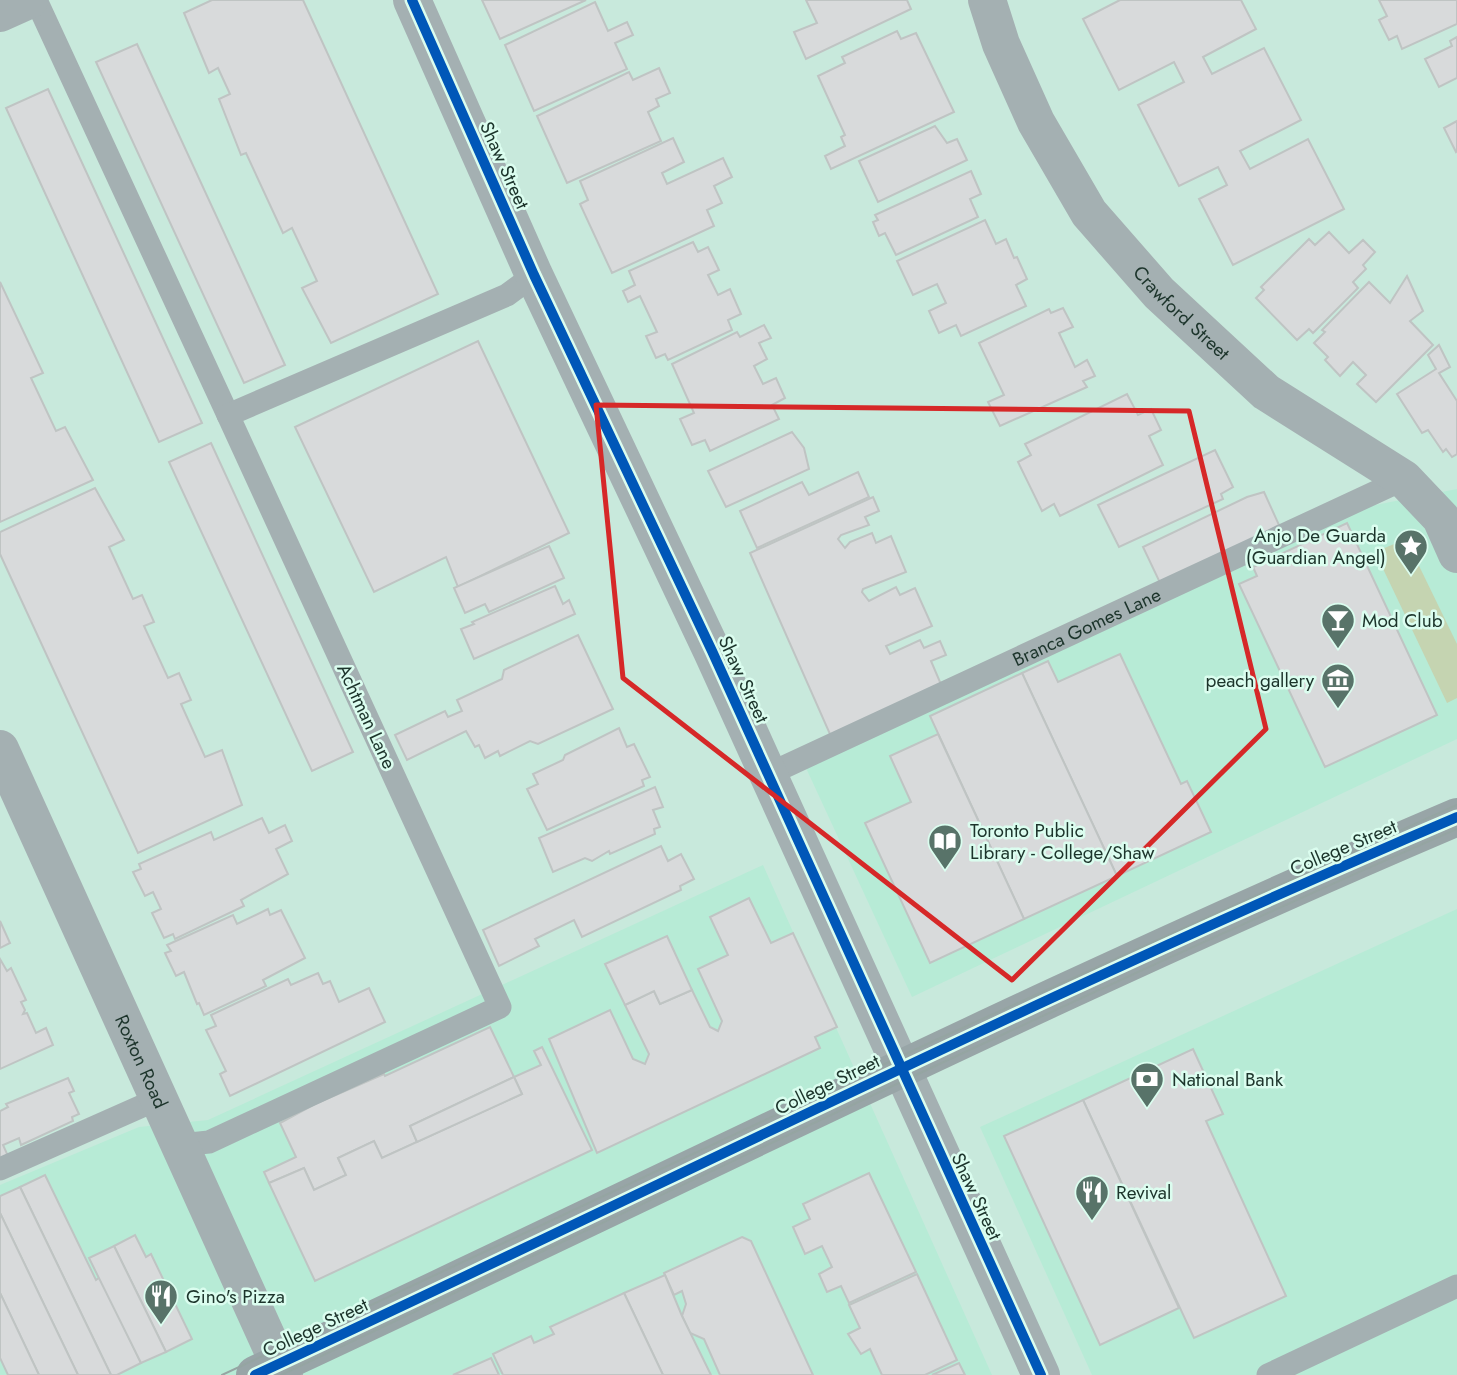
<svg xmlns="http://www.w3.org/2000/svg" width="1457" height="1375" font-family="Jost,sans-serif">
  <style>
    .built { fill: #b7ebd6 }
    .green { fill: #c5d4b1 }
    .building { fill: #d8dadb; stroke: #bfc4c3; stroke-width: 2 }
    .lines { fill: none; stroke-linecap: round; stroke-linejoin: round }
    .service { stroke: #a4b0b2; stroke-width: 23 }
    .minor { stroke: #a4b0b2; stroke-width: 38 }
    .secondary { stroke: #98a5a7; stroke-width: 38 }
    .tram { stroke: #95a5a2; stroke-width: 2 }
    .cycleway-casing { stroke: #dbfdef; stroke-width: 15 }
    .cycleway { stroke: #0057b8; stroke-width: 10 }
    .marked { fill: none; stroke: #d62828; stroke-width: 5; stroke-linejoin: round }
    .labels { text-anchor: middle; stroke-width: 5; stroke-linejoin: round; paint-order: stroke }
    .street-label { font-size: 19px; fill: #1c342b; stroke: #dbfdef }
    .poi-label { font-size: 19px; fill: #1c342b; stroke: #dbfdef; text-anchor: start }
  </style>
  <rect width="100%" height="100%" fill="#c8e9dc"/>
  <g class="built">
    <path d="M1457,489V739L912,997L806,768L1370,506Z"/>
    <path d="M763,865L992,1375H0V1185L139,1127L208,1120Z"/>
    <path d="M1457,909V1375H1092L980,1127Z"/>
  </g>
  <path class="green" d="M1406,539L1457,644V698L1447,703L1375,552Z"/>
  <g class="building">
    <path d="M212,0H303L438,294L331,343L302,288L317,281L292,228L283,233L246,153L241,155L219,99L230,94L218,68L209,73L184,13Z"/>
    <path d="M482,0H586L500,39Z"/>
    <path d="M806,0H907L911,9L806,59L794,32L817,23Z"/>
    <path d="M1120,0H1241L1256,29L1203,57L1212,74L1264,48L1301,120L1240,151L1250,169L1308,139L1344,209L1233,265L1199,199L1227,185L1218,167L1179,186L1138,105L1184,82L1174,62L1119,90L1083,19Z"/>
    <path d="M1379,0H1457V24L1402,49L1397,36L1389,40L1379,20L1387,16Z"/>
    <path d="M595,2L608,31L627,22L633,35L615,43L627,69L534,111L505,45Z"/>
    <path d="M897,31L901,39L916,33L954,112L831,169L825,156L845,146L841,137L845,135L818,76L845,63L842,57Z"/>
    <path d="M1457,37V78L1439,87L1425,59L1452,46L1450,41Z"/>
    <path d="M137,44L285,365L244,383L96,62Z"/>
    <path d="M659,68L670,93L656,99L659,106L648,112L661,141L567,183L537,116L629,72L633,80Z"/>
    <path d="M48,89L202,423L159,442L6,108Z"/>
    <path d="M1457,121V151L1456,152L1444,128Z"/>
    <path d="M935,126L947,143L957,139L967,160L878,202L859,161Z"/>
    <path d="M673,138L684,162L662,173L667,184L723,158L732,177L714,186L722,203L707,210L714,226L612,273L580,204L588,200L580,181Z"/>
    <path d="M971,171L981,194L970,199L978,217L896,255L885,233L879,236L873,222L878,220L875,215Z"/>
    <path d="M985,220L996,244L1006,239L1014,258L1017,257L1027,279L1016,285L1026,306L961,336L956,325L939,333L929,311L946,303L937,284L913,295L897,261Z"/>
    <path d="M1329,232L1349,253L1363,240L1375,252L1363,265L1366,269L1353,282L1358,288L1313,333L1309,329L1297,340L1256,298L1264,290L1261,287L1309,239L1315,245Z"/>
    <path d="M693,242L698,252L708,247L719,270L708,275L718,295L730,289L741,314L728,320L732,330L668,360L665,354L656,358L646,336L657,332L640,296L628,302L623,291L635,285L629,271Z"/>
    <path d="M1407,276L1423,311L1410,321L1433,345L1376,402L1357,384L1366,375L1353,362L1340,376L1325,360L1328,357L1314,343L1325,332L1322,330L1369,282L1390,303Z"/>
    <path d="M0,282L43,373L31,378L56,431L65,427L93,480L0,522Z"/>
    <path d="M1063,308L1073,327L1059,333L1075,367L1087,360L1095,376L1083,381L1087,387L1000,426L988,402L1004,395L979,343L1049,309L1051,313Z"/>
    <path d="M764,325L771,338L759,343L767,359L754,366L763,384L776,378L785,398L772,405L779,419L710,451L705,440L692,445L680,419L694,413L672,364L737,332L740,337Z"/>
    <path d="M478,341L569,533L458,587L446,557L374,592L295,427Z"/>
    <path d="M1439,345L1450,367L1439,373L1457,401V454L1452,457L1446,449L1443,452L1428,430L1422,433L1397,394L1436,369L1428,355Z"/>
    <path d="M1127,394L1138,415L1151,409L1161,430L1149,436L1163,465L1060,516L1054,504L1042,511L1018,462L1031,455L1025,444Z"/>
    <path d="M792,432L804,448L809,469L726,507L708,471Z"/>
    <path d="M211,443L353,752L312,771L169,462Z"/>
    <path d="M1215,450L1233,487L1221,494L1223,499L1119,547L1098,505Z"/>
    <path d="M858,472L869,497L757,548L740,511L802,482L809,495Z"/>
    <path d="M95,488L124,540L109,547L133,599L142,595L154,622L144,626L168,678L179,673L191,700L181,704L205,757L222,750L242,805L138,853L0,554V532Z"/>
    <path d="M1264,492L1279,525L1162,587L1143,547L1247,497Z"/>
    <path d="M873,497L879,511L865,517L869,525L841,535L838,539L845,548L850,542L872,533L876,543L891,536L906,572L863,589L862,592L869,601L896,587L900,595L915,588L932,626L886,646L890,654L920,640L924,648L940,641L946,655L931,661L943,689L833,741L750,553Z"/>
    <path d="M1347,523L1437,715L1325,767L1239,584L1257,576L1253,567Z"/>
    <path d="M549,546L564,578L489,612L485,604L465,613L454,588Z"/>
    <path d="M555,586L563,604L569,600L575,614L474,659L461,629L474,624L472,622Z"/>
    <path d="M578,635L613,709L538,744L530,741L500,756L498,751L485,758L479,745L475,747L466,731L407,760L395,735L445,711L448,717L462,711L457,700L502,679L504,670Z"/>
    <path d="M1120,654L1181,784L1187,781L1211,832L1117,876L1022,673L1048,661L1058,682Z"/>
    <path d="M1022,673L1117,876L1024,919L930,716Z"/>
    <path d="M619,728L627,747L634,744L650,777L642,780L644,786L547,830L527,789L538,784L533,774L563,760L565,755Z"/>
    <path d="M938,734L1024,919L930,963L865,823L911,802L890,756Z"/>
    <path d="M655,787L663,807L653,810L660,827L654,829L655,834L610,854L609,851L592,861L585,858L553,872L539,838Z"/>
    <path d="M262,818L269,833L285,825L292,841L276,849L288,874L241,900L244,906L175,939L173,934L164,938L152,913L161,909L153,892L145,896L133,872L141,869L139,864L211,832L214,840Z"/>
    <path d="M661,846L668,861L681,854L694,879L680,886L681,890L582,937L574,920L535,939L539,946L499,966L483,930Z"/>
    <path d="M749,898L771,943L793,933L837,1027L815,1037L820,1048L597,1153L549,1039L610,1010L633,1059L645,1064L649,1054L625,1005L654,991L660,1004L692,990L710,1027L718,1031L722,1021L698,969L728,955L710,917Z"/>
    <path d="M268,909L270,915L281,910L305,958L263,980L266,986L204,1015L199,1003L197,1004L184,972L176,976L165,953L171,951L167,945L233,915L237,924Z"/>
    <path d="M0,921L10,943L0,948Z"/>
    <path d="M667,936L692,990L660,1004L654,991L625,1005L605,964Z"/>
    <path d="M0,959L7,971L11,968L26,1000L21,1002L25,1010L23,1014L27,1013L36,1033L46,1028L53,1045L0,1069Z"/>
    <path d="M318,973L323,984L330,981L339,1002L369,988L385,1022L230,1096L220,1074L226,1071L206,1030L216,1026L211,1015L288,979L291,985Z"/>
    <path d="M490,1027L514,1077L410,1126L417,1142L382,1158L374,1141L338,1158L346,1175L314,1190L304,1168L269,1183L264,1172L296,1157L280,1123L315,1104L384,1074L385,1076Z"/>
    <path d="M542,1047L592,1150L315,1281L269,1183L304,1168L314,1190L346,1175L338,1158L374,1141L382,1158L522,1094L514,1077L541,1065L534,1051Z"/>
    <path d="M1193,1049L1223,1114L1206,1121L1286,1296L1194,1338L1083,1100Z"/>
    <path d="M514,1077L522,1094L417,1142L410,1126Z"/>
    <path d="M68,1078L74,1091L69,1093L79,1114L72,1117L73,1121L21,1145L19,1138L3,1145L8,1156L0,1160V1111L8,1107L6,1104Z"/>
    <path d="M1083,1100L1179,1308L1100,1345L1004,1136Z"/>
    <path d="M869,1173L916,1272L849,1303L841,1286L827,1292L819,1274L832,1267L822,1246L805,1254L793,1227L810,1219L803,1204Z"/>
    <path d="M45,1175L96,1280L100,1277L141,1363L117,1375H111L20,1187Z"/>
    <path d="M20,1187L111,1375H78L0,1213V1196Z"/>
    <path d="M0,1213L78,1375H39L0,1293Z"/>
    <path d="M135,1235L146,1257L151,1254L192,1339L166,1352L114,1246Z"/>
    <path d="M742,1237L751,1241L813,1375H720L704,1339L690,1333L682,1316L686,1304L682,1291L674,1295L664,1273Z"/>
    <path d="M114,1246L166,1352L141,1363L89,1258Z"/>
    <path d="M917,1274L957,1360L925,1375H882L870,1349L861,1354L848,1334L860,1328L849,1305Z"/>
    <path d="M665,1275L682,1316L711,1375H663L624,1293Z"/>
    <path d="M0,1293L39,1375H8L0,1358Z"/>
    <path d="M624,1293L663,1375H503L493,1354L531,1336L534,1343L554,1334L550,1327Z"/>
    <path d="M491,1358L499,1375H453Z"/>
    <path d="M959,1363L965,1375H932Z"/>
  </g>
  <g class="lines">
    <g class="service">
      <path d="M36,0L228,415"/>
      <path id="s1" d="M769,774L1404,479"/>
      <path d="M180,1145L209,1142L500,1007L228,415L507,295L534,275"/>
      <path d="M0,1169L158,1099"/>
      <path d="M1268,1375L1457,1286"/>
    </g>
    <g class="minor">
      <path d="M412,0L534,275L712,651L1041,1375"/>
      <path id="s2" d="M987,0L1001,44L1036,122L1089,213L1159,293L1266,392L1404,479L1441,518L1457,554"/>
      <path d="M0,13L29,0"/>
      <path id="s3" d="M0,749L284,1375"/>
    </g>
    <path class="secondary" d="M255,1375C656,1189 1050,990 1457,817"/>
    <g class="tram">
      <path d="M222,1375L938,1039L1457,805"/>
      <path d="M281,1375C672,1191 1061,1002 1457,829"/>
    </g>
    <g class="cycleway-casing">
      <g id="cycleway">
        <path d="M412,0L534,275L712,651L1041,1375"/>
        <path d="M255,1375C656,1189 1050,990 1457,817"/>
      </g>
    </g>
    <use href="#cycleway" class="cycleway"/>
  </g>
  <path class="marked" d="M596,405L1189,411L1266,729L1012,980L623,678Z"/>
  <defs>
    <g id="sight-pin" transform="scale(1.75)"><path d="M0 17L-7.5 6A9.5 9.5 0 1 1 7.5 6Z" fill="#587369" stroke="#dbfdef"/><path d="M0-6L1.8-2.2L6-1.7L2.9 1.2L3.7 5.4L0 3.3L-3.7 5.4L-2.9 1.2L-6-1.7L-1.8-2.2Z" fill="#fff"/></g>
    <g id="bar-pin" transform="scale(1.75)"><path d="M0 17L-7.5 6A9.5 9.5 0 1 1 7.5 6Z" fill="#587369" stroke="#dbfdef"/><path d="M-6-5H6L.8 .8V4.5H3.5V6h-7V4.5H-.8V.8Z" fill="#fff"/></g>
    <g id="museum-pin" transform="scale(1.75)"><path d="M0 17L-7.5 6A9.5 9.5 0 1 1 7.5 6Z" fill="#587369" stroke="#dbfdef"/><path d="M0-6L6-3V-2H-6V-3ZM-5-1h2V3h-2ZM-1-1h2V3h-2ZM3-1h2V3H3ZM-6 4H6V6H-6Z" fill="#fff"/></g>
    <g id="library-pin" transform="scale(1.75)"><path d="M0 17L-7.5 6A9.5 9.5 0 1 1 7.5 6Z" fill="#587369" stroke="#dbfdef"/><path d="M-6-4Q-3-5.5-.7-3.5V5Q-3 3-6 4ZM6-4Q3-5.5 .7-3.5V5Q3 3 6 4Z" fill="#fff"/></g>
    <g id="bank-pin" transform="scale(1.75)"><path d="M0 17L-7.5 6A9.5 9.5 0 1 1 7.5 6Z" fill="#587369" stroke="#dbfdef"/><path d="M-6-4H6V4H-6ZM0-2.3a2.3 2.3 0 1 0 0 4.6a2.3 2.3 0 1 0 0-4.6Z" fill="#fff"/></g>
    <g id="restaurant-pin" transform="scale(1.75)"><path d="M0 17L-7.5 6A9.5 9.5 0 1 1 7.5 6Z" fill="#587369" stroke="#dbfdef"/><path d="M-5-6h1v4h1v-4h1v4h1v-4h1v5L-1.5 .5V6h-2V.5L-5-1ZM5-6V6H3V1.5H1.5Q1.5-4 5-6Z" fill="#fff"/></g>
  </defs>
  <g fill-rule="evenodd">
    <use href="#sight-pin" x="1411" y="546"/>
    <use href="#bar-pin" x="1338" y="620"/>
    <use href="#museum-pin" x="1338" y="680"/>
    <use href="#library-pin" x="945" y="841"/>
    <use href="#bank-pin" x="1147" y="1079"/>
    <use href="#restaurant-pin" x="1092" y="1192"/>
    <use href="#restaurant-pin" x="161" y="1296"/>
  </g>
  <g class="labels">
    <g class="street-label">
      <text transform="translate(505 165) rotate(66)" y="7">Shaw Street</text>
      <text dy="7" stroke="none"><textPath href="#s2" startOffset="373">Crawford Street</textPath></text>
      <text dy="7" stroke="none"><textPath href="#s1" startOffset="350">Branca Gomes Lane</textPath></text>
      <text transform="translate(744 679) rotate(65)" y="7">Shaw Street</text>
      <text transform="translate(367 716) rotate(65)" y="7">Achtman Lane</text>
      <text transform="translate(1343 847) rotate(-23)" y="7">College Street</text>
      <text dy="7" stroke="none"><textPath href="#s3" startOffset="343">Roxton Road</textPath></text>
      <text transform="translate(827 1084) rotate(-26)" y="7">College Street</text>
      <text transform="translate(977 1196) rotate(65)" y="7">Shaw Street</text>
      <text transform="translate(315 1327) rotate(-25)" y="7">College Street</text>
    </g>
    <g class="poi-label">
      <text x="1386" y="542" text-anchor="end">Anjo De Guarda<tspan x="1386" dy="22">(Guardian Angel)</tspan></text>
      <text x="1362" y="627">Mod Club</text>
      <text x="1314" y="687" text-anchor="end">peach gallery</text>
      <text x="970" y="837">Toronto Public<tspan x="970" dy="22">Library - College/Shaw</tspan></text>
      <text x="1172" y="1086">National Bank</text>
      <text x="1116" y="1199">Revival</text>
      <text x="186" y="1303">Gino's Pizza</text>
    </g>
  </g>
</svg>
